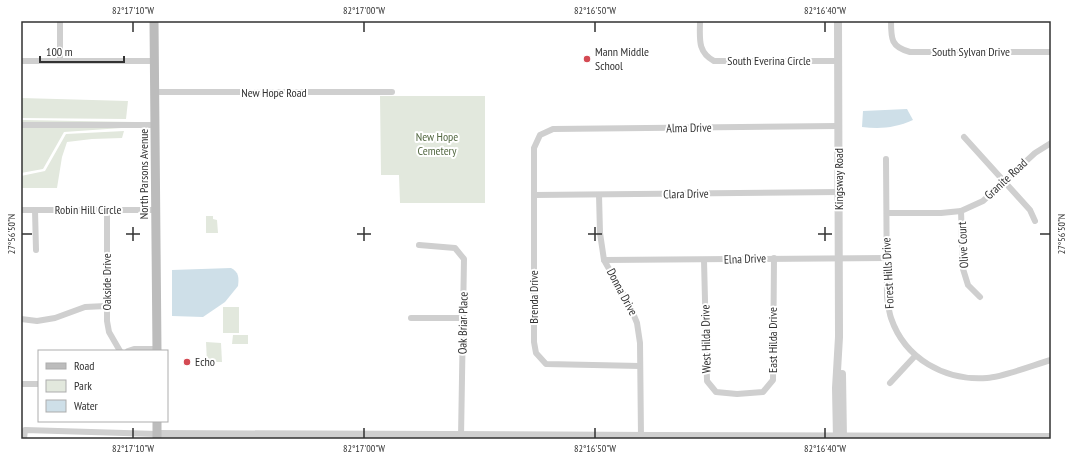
<svg xmlns="http://www.w3.org/2000/svg" width="1072" height="460" font-family="'PT Sans Narrow',sans-serif">
  <style>
    .green { fill: #e2e8dd }
    .water { fill: #cedfe8 }
    .lines { fill: none; stroke-linecap: round; stroke-linejoin: round }
    .minor { stroke: #cfcfcf; stroke-width: 6 }
    .tertiary { stroke: #cfcfcf; stroke-width: 8 }
    .secondary { stroke: #bcbcbc; stroke-width: 9 }
    .ticks { fill: none; stroke: #323232; stroke-width: 1.5 }
    .poi-dot { fill: #d44a53; stroke: #fff; stroke-width: 1.5 }
    .labels { text-anchor: middle; stroke-width: 4; stroke-linejoin: round; paint-order: stroke }
    .poi-label { font-size: 12px; fill: #323232; stroke: #fff; text-anchor: start }
    .street-label { font-size: 12px; fill: #323232; stroke: #fff }
    .park-label { font-size: 12px; fill: #556a44; stroke: #fff }
    .neatline { fill: none; stroke: #323232; stroke-width: 1.5 }
    .ticks-label { font-size: 10px; text-anchor: middle; fill: #323232 }
  </style>
  <rect width="100%" height="100%" fill="#fff"/>
  <g class="green">
    <path d="M380,96H485V203H400L399,175H381Z"/>
    <path d="M21,98L128,101L126,119L22,118Z"/>
    <path d="M21,120L136,122V127L64,132L43,169L21,173Z"/>
    <path d="M124,131L122,138L92,139L67,142L62,157L57,188H21V176L45,171L66,134Z"/>
    <path d="M206,216H213V219L217,220L218,233H206Z"/>
    <rect x="223" y="307" width="16" height="26"/>
    <path d="M233,335H248V344H232Z"/>
    <path d="M206,342L221,343L222,362H207Z"/>
  </g>
  <g class="water">
    <path d="M907,109L913,120C895,128 881,129 862,127L863,111Z"/>
    <path d="M231,268C239,272 239,278 238,286L225,302L203,317L172,316V270Z"/>
  </g>
  <g class="lines">
    <g class="minor">
      <path d="M60,21V61"/>
      <path d="M700,21C700,38 697,52 714,61H838"/>
      <path d="M891,21C891,39 891,47 910,52H1051"/>
      <path d="M21,61H155"/>
      <path d="M155,92H392"/>
      <path d="M21,125H155"/>
      <path d="M964,137L1030,210L1035,221"/>
      <path d="M886,159L887,297C888,304 889,312 891,318C905,359 945,381 987,378C1003,377 1034,365 1051,360"/>
      <path d="M534,195L839,192"/>
      <path d="M599,195L600,233L604,260L630,306L637,323L640,343L641,437"/>
      <path d="M21,210H156"/>
      <path d="M35,210L36,250"/>
      <path d="M107,210V321L109,332L120,351"/>
      <path d="M961,211L963,269L968,285L980,297"/>
      <path d="M887,213H941L961,211L983,201L1035,153L1051,143"/>
      <path d="M419,245L455,248L464,259L461,437"/>
      <path d="M604,260L886,258"/>
      <path d="M704,260L707,381L716,392L737,394L763,392L773,380L774,258"/>
      <path d="M411,318H463"/>
      <path d="M21,319L37,321L55,318L85,307L106,306"/>
      <path d="M128,351L134,349H157"/>
      <path d="M640,366L546,364L536,353L534,342V148L540,135L553,129L838,126"/>
      <path d="M890,383L915,356"/>
      <path d="M21,384H39"/>
      <path d="M24,439L25,430L157,434"/>
    </g>
    <g class="tertiary">
      <path d="M842,374L843,439"/>
      <path d="M157,434C455,437 753,435 1051,437"/>
      <path d="M837,439L836,388L839,337L838,21"/>
    </g>
    <g class="secondary">
      <path d="M154,21L157,351"/>
      <path d="M157,421V439"/>
    </g>
  </g>
  <path class="ticks" d="M133,22V32M364,22V32M595,22V32M825,22V32M133,227V241M364,227V241M595,227V241M825,227V241M22,234H32M126,234H140M357,234H371M588,234H602M818,234H832M1040,234H1050M133,428V438M364,428V438M595,428V438M825,428V438"/>
  <g class="poi-dot">
    <circle cx="587" cy="59" r="4"/>
    <circle cx="187" cy="362" r="4"/>
  </g>
  <g class="labels">
    <g class="poi-label">
      <text x="595" y="56">Mann Middle<tspan x="595" dy="14">School</tspan></text>
      <text x="195" y="366">Echo</text>
    </g>
    <g class="street-label">
      <text x="971" y="56">South Sylvan Drive</text>
      <text x="769" y="65">South Everina Circle</text>
      <text x="274" y="97">New Hope Road</text>
      <text transform="translate(689 128) rotate(-1)" y="4">Alma Drive</text>
      <text transform="translate(144 174) rotate(-90)" y="4">North Parsons Avenue</text>
      <text transform="translate(839 179) rotate(-90)" y="4">Kingsway Road</text>
      <text transform="translate(1006 179) rotate(-43)" y="4">Granite Road</text>
      <text transform="translate(686 194) rotate(-1)" y="4">Clara Drive</text>
      <text x="88" y="214">Robin Hill Circle</text>
      <text transform="translate(963 245) rotate(-93)" y="4">Olive Court</text>
      <text transform="translate(745 259) rotate(-2)" y="4">Elna Drive</text>
      <text transform="translate(888 273) rotate(-93)" y="4">Forest Hills Drive</text>
      <text transform="translate(107 282) rotate(-90)" y="4">Oakside Drive</text>
      <text transform="translate(622 292) rotate(62)" y="4">Donna Drive</text>
      <text transform="translate(534 297) rotate(-90)" y="4">Brenda Drive</text>
      <text transform="translate(463 323) rotate(-89)" y="4">Oak Briar Place</text>
      <text transform="translate(706 339) rotate(-91)" y="4">West Hilda Drive</text>
      <text transform="translate(773 340) rotate(-90)" y="4">East Hilda Drive</text>
    </g>
    <g class="park-label">
      <text x="437" y="141">New Hope<tspan x="437" dy="14">Cemetery</tspan></text>
    </g>
  </g>
  <rect width="1072" height="460" fill="none" stroke="#ffffff" stroke-width="44"/>
  <rect x="38" y="350" width="130" height="72" fill="#ffffff" stroke="#adadad"/>
  <rect x="46" y="363" width="20" height="6" fill="#bcbcbc" stroke="#adadad"/>
  <text x="74" y="370" font-size="12" fill="#323232">Road</text>
  <rect x="46" y="380" width="20" height="12" fill="#e2e8dd" stroke="#adadad"/>
  <text x="74" y="390" font-size="12" fill="#323232">Park</text>
  <rect x="46" y="400" width="20" height="12" fill="#cedfe8" stroke="#adadad"/>
  <text x="74" y="410" font-size="12" fill="#323232">Water</text>
  <path d="M40 56v6h84v-6" fill="none" stroke="#323232" stroke-width="2"/>
  <text x="46" y="56" font-size="12" fill="#323232" stroke="#ffffff" stroke-width="3" paint-order="stroke">100 m</text>
  <rect x="22" y="22" width="1028" height="416" class="neatline"/>
  <g class="ticks-label">
    <text x="133" y="14">82°17'10"W</text>
    <text x="364" y="14">82°17'00"W</text>
    <text x="595" y="14">82°16'50"W</text>
    <text x="825" y="14">82°16'40"W</text>
    <text transform="translate(11 234) rotate(-90)" y="4">27°56'50"N</text>
    <text transform="translate(1061 234) rotate(-90)" y="4">27°56'50"N</text>
    <text x="133" y="452">82°17'10"W</text>
    <text x="364" y="452">82°17'00"W</text>
    <text x="595" y="452">82°16'50"W</text>
    <text x="825" y="452">82°16'40"W</text>
  </g>
</svg>
